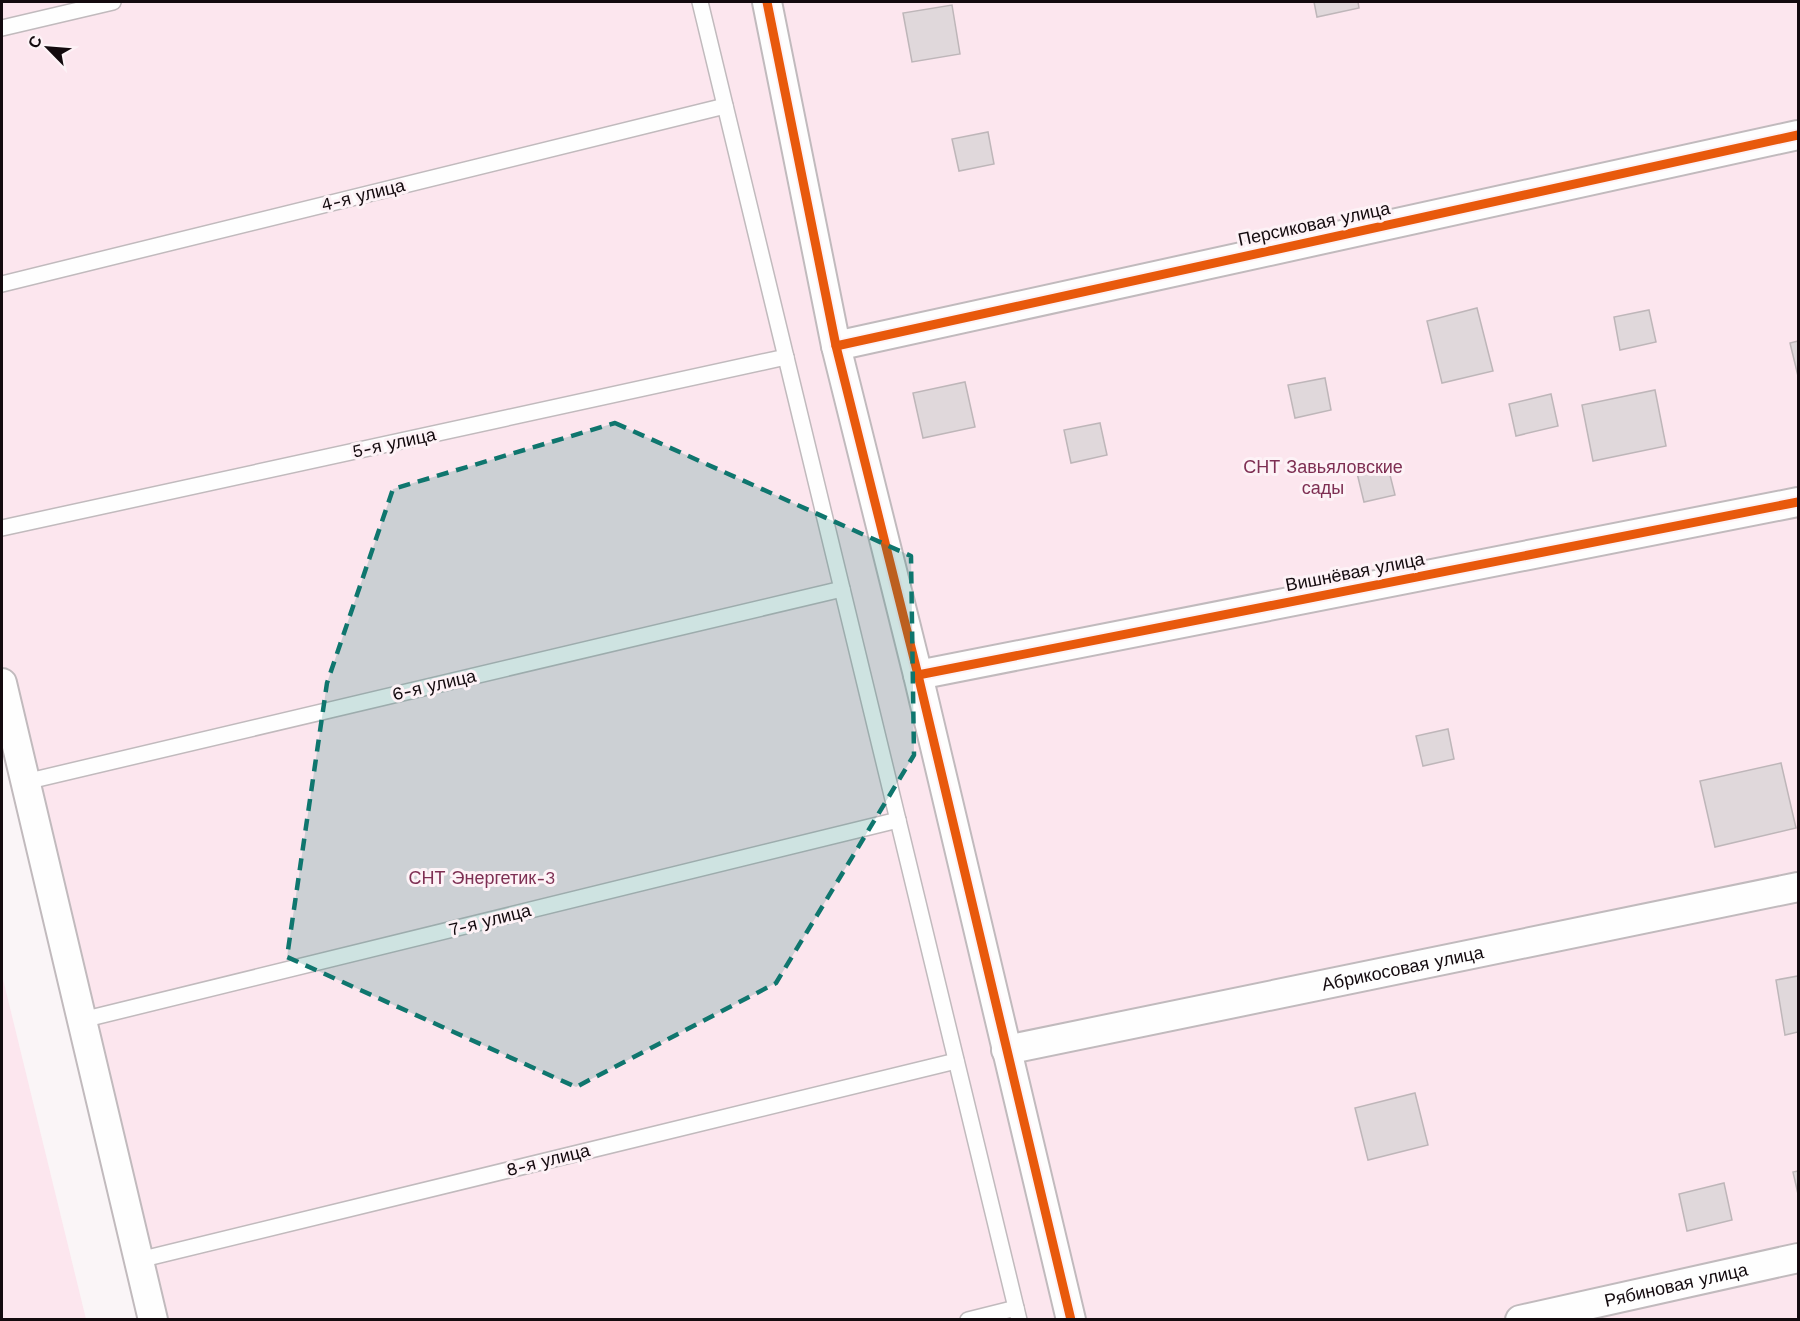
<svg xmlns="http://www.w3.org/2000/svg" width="1800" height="1321" font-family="'Work Sans',sans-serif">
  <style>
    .green { fill: #fce6ee }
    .building { fill: #e0d8db; stroke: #beb6b9; stroke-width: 1.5 }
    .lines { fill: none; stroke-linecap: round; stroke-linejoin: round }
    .service-casing { stroke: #c1babd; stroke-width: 18 }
    .minor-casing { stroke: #c1babd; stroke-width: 32 }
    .service { stroke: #fefefe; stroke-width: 15 }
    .minor { stroke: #fefefe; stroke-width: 28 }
    .cycleway-casing { stroke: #fdf2f6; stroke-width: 13 }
    .cycleway { stroke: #e8590c; stroke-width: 9 }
    .marked { fill: #0f766e; fill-opacity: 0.2; stroke: #0f766e; stroke-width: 4.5; stroke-dasharray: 12 8; stroke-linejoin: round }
    .labels { text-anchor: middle; stroke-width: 6; stroke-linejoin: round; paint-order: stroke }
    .street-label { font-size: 18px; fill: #130a0e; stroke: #fdf2f6 }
    .park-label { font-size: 18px; fill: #7e2f53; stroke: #fdf2f6 }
  </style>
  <rect width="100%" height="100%" fill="#faf5f7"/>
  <g class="green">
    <path d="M2,2H1798V1319H140L2,743Z"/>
    <path d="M2,975L86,1319H2Z"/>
  </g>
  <g class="building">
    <path d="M1314,2H1358L1359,8L1317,17Z"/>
    <path d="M952,5L960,54L912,62L903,13Z"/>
    <path d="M988,132L994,164L959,171L952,139Z"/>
    <path d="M1477,308L1493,371L1442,383L1427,321Z"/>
    <path d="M1649,310L1656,342L1620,350L1614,317Z"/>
    <path d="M1798,341V376L1790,343Z"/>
    <path d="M1325,378L1331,410L1295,418L1288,385Z"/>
    <path d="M965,382L975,427L923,438L913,393Z"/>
    <path d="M1655,390L1666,446L1593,461L1582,405Z"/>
    <path d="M1551,394L1558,426L1516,436L1509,404Z"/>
    <path d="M1100,423L1107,455L1071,463L1064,430Z"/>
    <path d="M1388,467L1395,495L1364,502L1357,473Z"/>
    <path d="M1448,729L1454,759L1423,766L1416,736Z"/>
    <path d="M1781,763L1796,828L1715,847L1700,781Z"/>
    <path d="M1798,976V1032L1785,1035L1776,980Z"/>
    <path d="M1415,1093L1428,1145L1368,1160L1355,1108Z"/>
    <path d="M1798,1171V1194L1793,1172Z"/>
    <path d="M1724,1183L1732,1220L1687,1231L1679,1194Z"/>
  </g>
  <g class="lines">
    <g class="service-casing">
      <g id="service">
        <path d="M700,2L1019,1320"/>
        <path d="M2,28L113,2"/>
        <path d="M2,284L725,106"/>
        <path d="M2,528L786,357"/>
        <path d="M25,782L842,589"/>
        <path d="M82,1020L898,820"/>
        <path d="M139,1260L956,1061"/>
        <path d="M968,1320L1016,1308"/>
      </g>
    </g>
    <g class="minor-casing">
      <g id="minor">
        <path d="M767,2L836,346L918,675L1071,1320"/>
        <path d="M836,346L1798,135"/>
        <path d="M918,675L1798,502"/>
        <path d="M2,683L153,1320"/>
        <path id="s1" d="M1006,1050L1798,887"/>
        <path id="s2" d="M1520,1320L1798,1258"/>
      </g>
    </g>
    <use href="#service" class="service"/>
    <use href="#minor" class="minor"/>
    <g class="cycleway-casing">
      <g id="cycleway">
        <path d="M767,2L836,346L918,675L1071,1320"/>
        <path d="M836,346L1798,135"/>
        <path d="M918,675L1798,502"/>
      </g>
    </g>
    <use href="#cycleway" class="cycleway"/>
  </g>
  <path class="marked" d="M615,423L911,556L914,755L776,983L576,1087L287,957L327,683L393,489Z"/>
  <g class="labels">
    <g class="street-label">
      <text transform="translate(363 195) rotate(-14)" y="6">4-я улица</text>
      <text transform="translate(1314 224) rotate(-12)" y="6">Персиковая улица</text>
      <text transform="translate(394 443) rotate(-12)" y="6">5-я улица</text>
      <text transform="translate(1355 572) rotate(-11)" y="6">Вишнёвая улица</text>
      <text transform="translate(434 685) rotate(-13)" y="6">6-я улица</text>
      <text transform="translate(490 920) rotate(-14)" y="6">7-я улица</text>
      <text dy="6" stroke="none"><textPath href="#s1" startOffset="405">Абрикосовая улица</textPath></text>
      <text transform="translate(548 1160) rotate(-14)" y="6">8-я улица</text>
      <text dy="6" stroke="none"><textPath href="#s2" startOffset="160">Рябиновая улица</textPath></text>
    </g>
    <g class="park-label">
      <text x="1323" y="473">СНТ Завьяловские<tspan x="1323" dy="21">сады</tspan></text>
      <text x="482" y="884">СНТ Энергетик-3</text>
    </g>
  </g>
  <rect width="1800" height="1321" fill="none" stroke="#130a0e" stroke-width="6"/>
  <g transform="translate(48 48) rotate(295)" stroke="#fdf2f6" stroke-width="4.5" paint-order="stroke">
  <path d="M0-4.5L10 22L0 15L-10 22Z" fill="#130a0e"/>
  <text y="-9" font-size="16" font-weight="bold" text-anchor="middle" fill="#130a0e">С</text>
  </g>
</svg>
